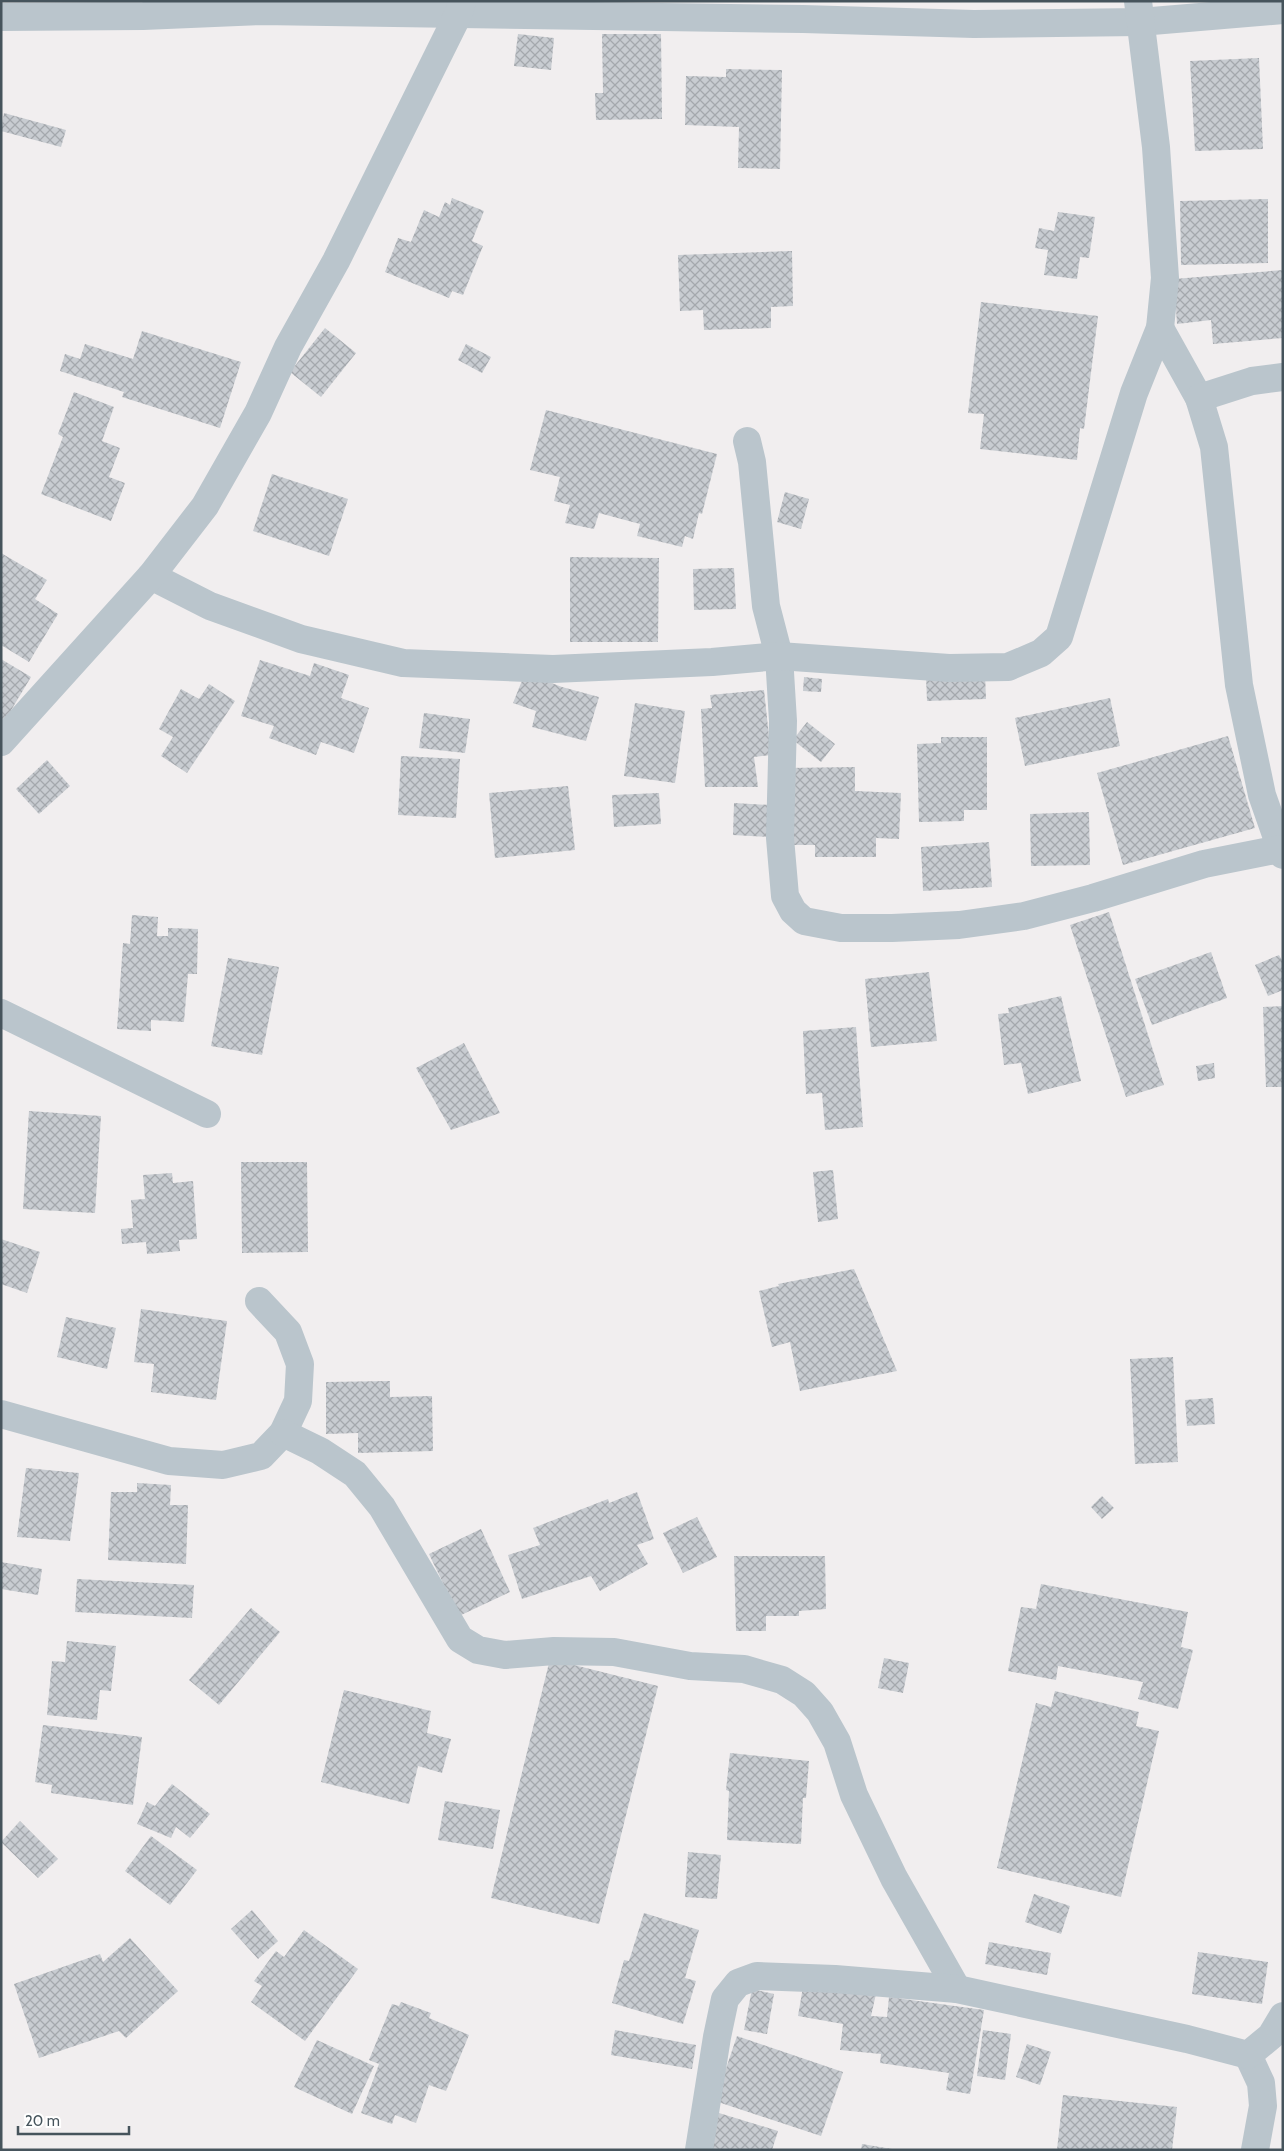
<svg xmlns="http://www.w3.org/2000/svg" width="1284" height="2151" font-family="Cabin,sans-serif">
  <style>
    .building { fill: url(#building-cross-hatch) }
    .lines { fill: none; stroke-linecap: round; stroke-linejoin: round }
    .minor { stroke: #bac5cc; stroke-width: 28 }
  </style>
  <defs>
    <pattern id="building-cross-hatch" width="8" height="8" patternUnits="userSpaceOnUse" patternTransform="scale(1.25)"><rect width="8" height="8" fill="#c8ccd1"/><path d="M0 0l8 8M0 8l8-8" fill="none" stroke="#a4a8ad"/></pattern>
  </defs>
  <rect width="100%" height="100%" fill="#f1eeef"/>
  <g class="building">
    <path d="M518,34L554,38L551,70L514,66Z"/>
    <path d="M602,34H661L662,119L596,120L595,93H603Z"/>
    <path d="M1259,58L1263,149L1195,151L1190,61Z"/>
    <path d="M726,69L782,70L780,169L738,168L739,127L685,125L686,76L726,77Z"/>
    <path d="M4,113L66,130L61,147L1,131Z"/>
    <path d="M452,198L484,211L472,241L483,246L463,295L452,291L449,298L385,272L398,238L411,242L424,210L439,217L445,202L450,205Z"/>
    <path d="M1268,199V263L1181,265L1180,201Z"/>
    <path d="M1058,212L1095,217L1089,258L1080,257L1077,279L1044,275L1048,250L1035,248L1039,228L1054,231Z"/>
    <path d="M792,251L793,306L771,307V328L704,330L703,310L680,311L678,255Z"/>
    <path d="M1283,270V338L1213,344L1211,320L1177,324L1174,279Z"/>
    <path d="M981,302L1098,316L1084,429L1080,428L1077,460L980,449L984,414L968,413Z"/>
    <path d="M325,328L356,353L321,397L290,372Z"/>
    <path d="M142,331L241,362L220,428L122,397L124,392L60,371L65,354L80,359L85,344L133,359Z"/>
    <path d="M466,344L491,357L482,373L458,360Z"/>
    <path d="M74,392L114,407L102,441L120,448L109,477L125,483L111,521L41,494L63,437L58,434Z"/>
    <path d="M546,410L717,454L702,514L699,513L693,539L685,536L682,547L637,536L640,524L599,513L594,529L565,523L570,505L554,501L560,477L530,470Z"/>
    <path d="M272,474L348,499L329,556L253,531Z"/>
    <path d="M785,492L809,499L801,529L777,522Z"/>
    <path d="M1,553L47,580L35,599L58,614L29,662L1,645Z"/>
    <path d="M570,557L659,558L658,642H570Z"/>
    <path d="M734,568L736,609L694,610L693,569Z"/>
    <path d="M1,659L31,677L1,727Z"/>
    <path d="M260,660L310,676L314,663L349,675L341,698L369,708L354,753L321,742L316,755L269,738L274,726L241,716Z"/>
    <path d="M525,673L562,687L599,697L586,741L532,727L536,711L513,703Z"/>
    <path d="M985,674L986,699L927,701L926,676Z"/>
    <path d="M804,677L822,679L821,692L803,691Z"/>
    <path d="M209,684L235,701L187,773L161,756L173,737L159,729L181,689L199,699Z"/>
    <path d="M764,690L771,755L754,757L758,787H705L701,709L712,708L710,695Z"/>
    <path d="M1110,698L1120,746L1025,766L1015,718Z"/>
    <path d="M635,703L685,711L675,783L624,776Z"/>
    <path d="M424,713L470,719L465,753L419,748Z"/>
    <path d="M807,722L835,744L821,762L793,740Z"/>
    <path d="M1228,736L1255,828L1123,865L1097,773Z"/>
    <path d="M941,737H987V810H964V821L919,822L917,744L941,743Z"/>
    <path d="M401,756L460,759L456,818L398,815Z"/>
    <path d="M47,760L70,786L39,814L16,789Z"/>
    <path d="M855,767V791L901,793L899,839L876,838V857H815V845H787L786,768Z"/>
    <path d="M568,786L575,850L495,858L489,793Z"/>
    <path d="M659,793L661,824L614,827L612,795Z"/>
    <path d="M734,803L770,805L769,837L733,835Z"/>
    <path d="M1089,812L1090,865L1031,866L1030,814Z"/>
    <path d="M989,842L992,887L923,891L921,847Z"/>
    <path d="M1109,912L1164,1085L1126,1097L1070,925Z"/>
    <path d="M132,915L158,917L157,936H168V928L198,929L197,974H188L184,1022L151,1020V1031L117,1029L123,943L130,944Z"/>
    <path d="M1211,952L1227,998L1152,1025L1135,979Z"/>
    <path d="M1279,955L1283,962V990L1268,996L1255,965Z"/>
    <path d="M228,958L279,967L262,1055L211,1046Z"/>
    <path d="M929,972L937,1041L871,1047L865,979Z"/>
    <path d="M1061,996L1081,1081L1028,1094L1021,1063L1004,1065L998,1014L1009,1013L1008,1008Z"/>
    <path d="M1283,1006V1087H1266L1263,1007Z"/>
    <path d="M856,1027L863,1127L825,1130L822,1093L806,1094L803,1031Z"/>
    <path d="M464,1043L500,1113L451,1130L416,1068Z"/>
    <path d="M1214,1063L1215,1078L1198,1081L1196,1066Z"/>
    <path d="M29,1111L101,1116L95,1213L23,1209Z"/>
    <path d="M241,1162H307L308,1252L242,1253Z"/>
    <path d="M833,1170L838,1219L818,1222L813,1172Z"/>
    <path d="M172,1173L173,1183L193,1181L197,1239L179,1240L180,1251L147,1254L146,1242L122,1244L121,1229L133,1228L131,1200L145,1199L143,1175Z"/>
    <path d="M1,1239L40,1252L27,1293L1,1284Z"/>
    <path d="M854,1269L897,1371L800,1391L790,1342L772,1347L759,1291L779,1286L778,1284Z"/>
    <path d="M141,1309L227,1321L216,1400L151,1392L154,1364L134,1362Z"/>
    <path d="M66,1317L116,1328L107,1369L57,1357Z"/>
    <path d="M1173,1357L1178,1462L1135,1464L1130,1359Z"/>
    <path d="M390,1381V1397L432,1396L433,1451L358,1453V1433L326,1434V1382Z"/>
    <path d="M1213,1398L1215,1424L1187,1426L1185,1400Z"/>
    <path d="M26,1468L79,1473L70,1541L17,1537Z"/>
    <path d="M137,1483L171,1485L170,1505H188L186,1564L108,1560L111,1492H137Z"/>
    <path d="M637,1492L654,1539L637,1545L648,1564L600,1591L591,1576L522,1599L508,1555L540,1545L533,1528L608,1499L609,1503Z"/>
    <path d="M1102,1496L1114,1508L1102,1519L1091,1507Z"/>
    <path d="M697,1517L717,1557L683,1573L663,1533Z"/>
    <path d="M481,1529L510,1592L459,1616L429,1554Z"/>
    <path d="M734,1556H825L826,1609L799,1611V1616H766V1631H736Z"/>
    <path d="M1,1562L42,1569L38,1595L1,1589Z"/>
    <path d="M77,1579L194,1585L192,1618L75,1612Z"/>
    <path d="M1041,1584L1188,1612L1181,1647L1193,1650L1178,1709L1138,1699L1143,1682L1058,1666L1056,1680L1008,1671L1021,1607L1036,1609Z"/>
    <path d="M251,1608L280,1632L219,1705L189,1680Z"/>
    <path d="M67,1641L116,1646L111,1691L100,1690L97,1720L47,1715L52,1661L65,1662Z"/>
    <path d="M884,1658L909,1663L903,1693L878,1688Z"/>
    <path d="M550,1659L658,1686L599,1924L491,1898Z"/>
    <path d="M344,1690L431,1711L427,1733L451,1739L442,1773L418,1766L409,1804L321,1782Z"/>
    <path d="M1055,1691L1139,1712L1136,1726L1159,1731L1121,1897L997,1868L1036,1703L1051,1707Z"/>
    <path d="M43,1725L142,1737L133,1805L51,1793L52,1785L35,1782Z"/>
    <path d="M730,1753L809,1761L806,1798H803L801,1844L727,1840L729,1791L726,1790Z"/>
    <path d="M172,1784L210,1814L190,1838L176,1827L171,1838L137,1824L147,1802L155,1806Z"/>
    <path d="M445,1801L500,1810L493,1849L438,1840Z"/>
    <path d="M20,1821L58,1859L38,1878L1,1842Z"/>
    <path d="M151,1836L197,1870L170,1905L125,1871Z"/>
    <path d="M688,1852L721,1855L717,1899L685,1897Z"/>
    <path d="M1034,1894L1070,1906L1061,1934L1025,1922Z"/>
    <path d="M252,1910L278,1941L258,1959L231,1929Z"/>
    <path d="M644,1913L699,1930L685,1978L696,1981L683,2024L612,2003L624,1960L629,1961Z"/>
    <path d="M304,1930L358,1969L305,2041L251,2002L262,1986L254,1981L276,1951L284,1957Z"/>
    <path d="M130,1938L178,1991L126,2038L119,2031L39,2058L14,1984L100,1954L103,1962Z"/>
    <path d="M989,1942L1051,1953L1047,1975L985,1964Z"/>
    <path d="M1198,1952L1268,1962L1262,2004L1192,1994Z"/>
    <path d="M804,1981L876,1994L871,2016L887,2017L889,1997L984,2010L970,2094L946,2090L949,2073L880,2063L881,2054L840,2050L843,2024L798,2016Z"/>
    <path d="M752,1989L774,1994L767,2034L744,2030Z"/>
    <path d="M401,2002L431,2013L429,2018L469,2035L446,2091L429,2085L416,2123L395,2115L392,2124L361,2113L379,2064L369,2060L392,2004L399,2006Z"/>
    <path d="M615,2030L696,2045L692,2069L611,2055Z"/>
    <path d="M983,2030L1011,2034L1005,2080L977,2076Z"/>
    <path d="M737,2036L843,2072L821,2136L715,2101Z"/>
    <path d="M317,2040L374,2066L352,2114L294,2087Z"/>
    <path d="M1027,2044L1051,2052L1040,2085L1016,2077Z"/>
    <path d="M1063,2095L1177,2107L1172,2150H1057Z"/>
    <path d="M719,2113L778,2131L772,2150H707Z"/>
    <path d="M862,2144L892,2149V2150H861Z"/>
  </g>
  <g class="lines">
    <g class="minor">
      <path d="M1,17L143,16L261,11L803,19L974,24L1140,22L1283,10"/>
      <path d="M1160,328L1199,398L1214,447L1239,685L1262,795L1283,855"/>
      <path d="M1199,398L1252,381L1283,377"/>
      <path d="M747,441L752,462L766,606L779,656L783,721L780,838L785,896L793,911L804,921L841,928H892L959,925L1024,916L1093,898L1204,864L1280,849"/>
      <path d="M151,576L210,606L301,639L403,663L553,669L712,662L779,656L949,668L1008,667L1041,653L1059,637L1134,393L1160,328L1165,278L1156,147L1138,1"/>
      <path d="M1,742L151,576L205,506L258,413L288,347L336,261L459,13L462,1"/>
      <path d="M1,1013L207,1114"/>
      <path d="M1,1414L169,1461L223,1465L261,1456L283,1433L298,1401L300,1364L288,1332L259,1301"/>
      <path d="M283,1433L320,1451L355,1474L382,1507L460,1639L478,1650L505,1655L554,1651L614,1652L690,1666L744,1669L782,1680L804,1694L820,1712L837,1742L854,1795L894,1878L957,1989"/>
      <path d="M1248,2055L1261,2083L1263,2106L1255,2150"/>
      <path d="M699,2150L717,2037L725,1999L738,1983L757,1976L835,1979L957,1989L1187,2039L1248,2055L1271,2036L1283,2016"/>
    </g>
  </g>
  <rect width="1284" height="2151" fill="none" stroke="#46545c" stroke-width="5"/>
  <path d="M18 2126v8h111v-8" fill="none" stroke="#46545c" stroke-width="2.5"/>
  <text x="25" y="2126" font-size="15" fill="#46545c" stroke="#ffffff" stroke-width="4" paint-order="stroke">20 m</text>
</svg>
